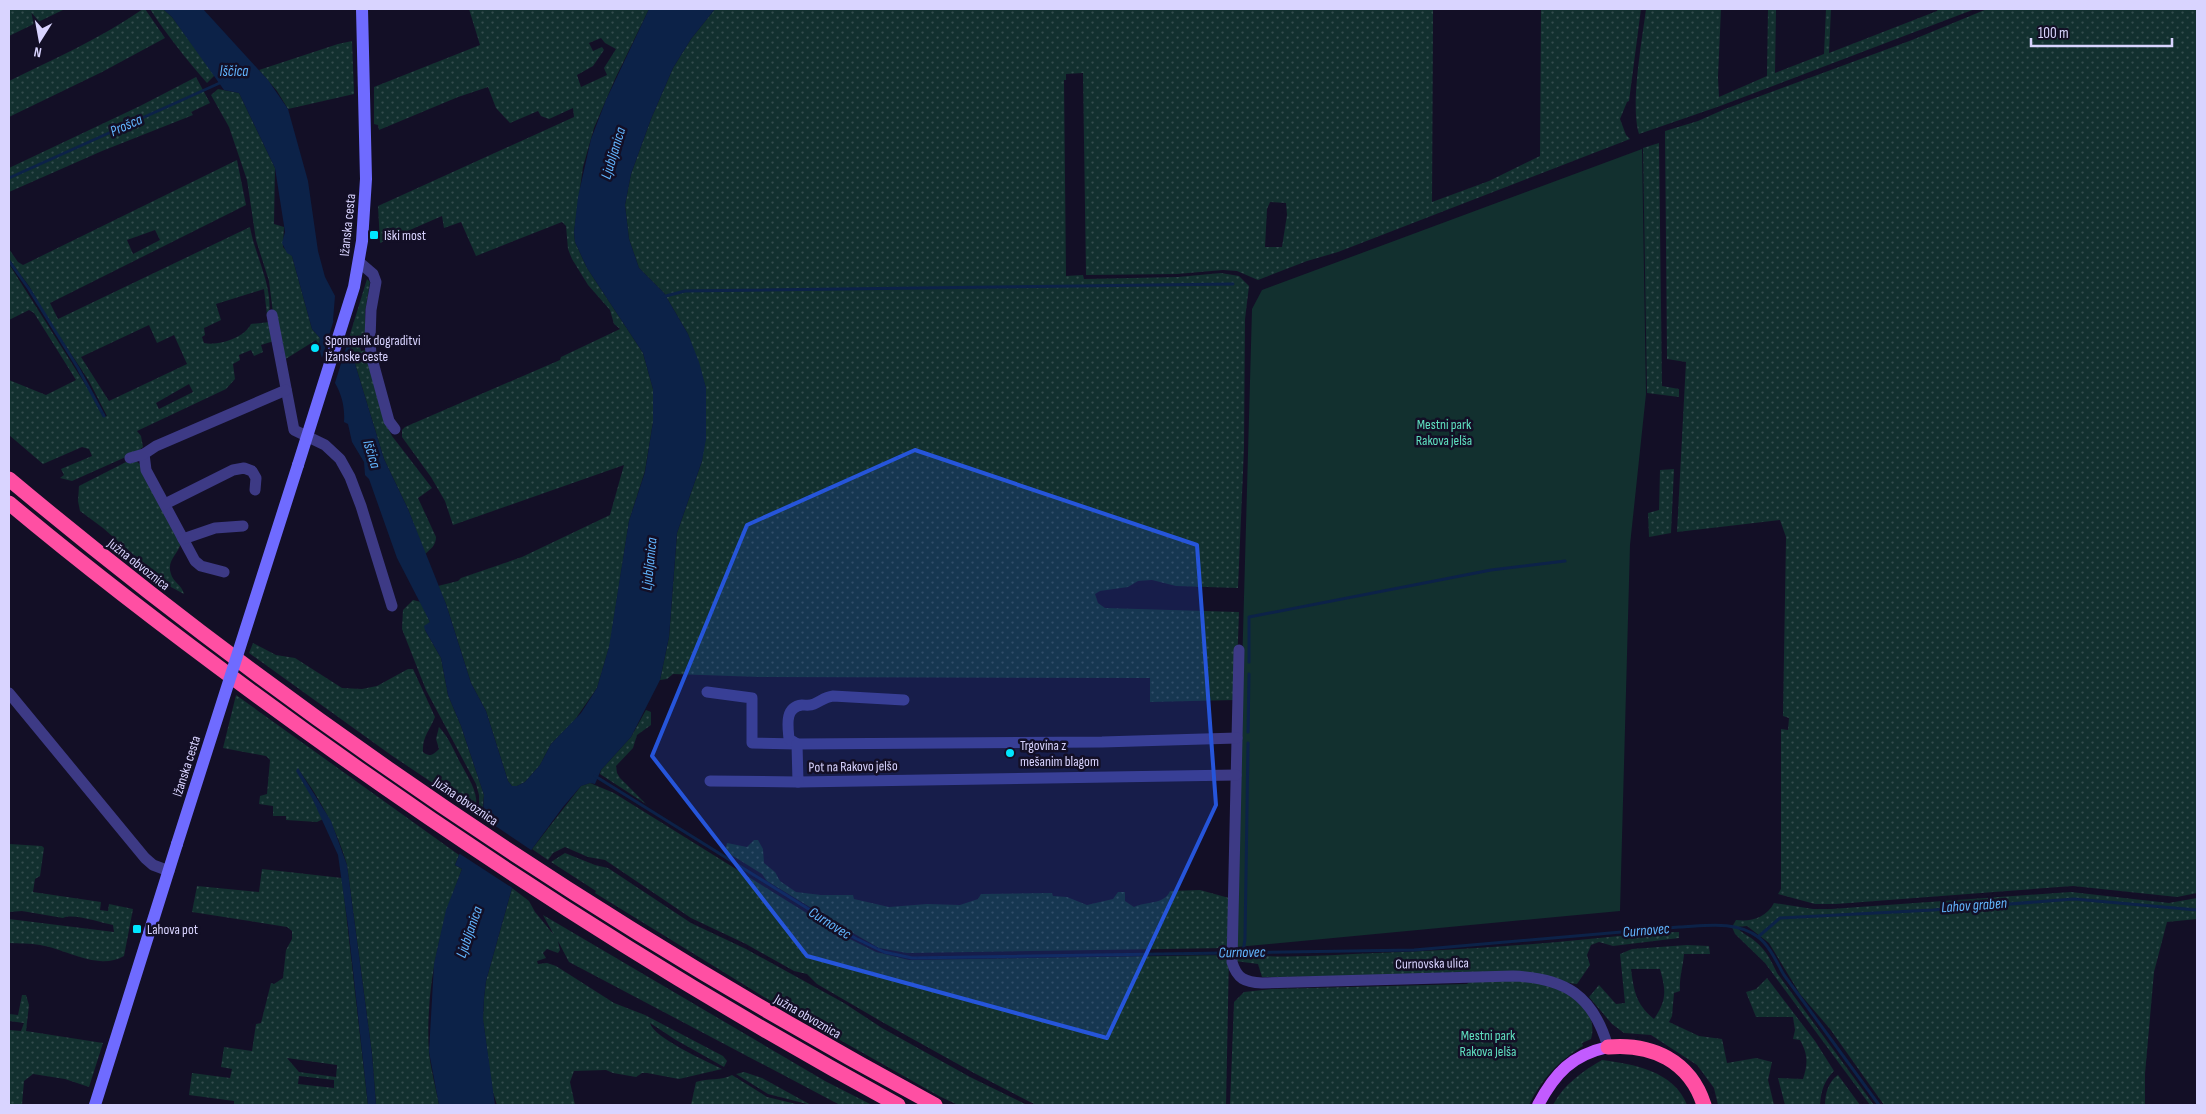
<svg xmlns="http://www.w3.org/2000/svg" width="2206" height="1114" font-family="'Sofia Sans Condensed',sans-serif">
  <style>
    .grass { fill: url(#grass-dots); fill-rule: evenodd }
    .garden { fill: #12302f }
    .water { fill: #0c2248 }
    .pier { fill: #130f26 }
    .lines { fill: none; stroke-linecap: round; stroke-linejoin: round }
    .stream { stroke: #0c2248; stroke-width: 3 }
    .minor { stroke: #3d3a85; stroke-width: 11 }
    .secondary { stroke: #6f6bff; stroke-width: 12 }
    .primary { stroke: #c25bff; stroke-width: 12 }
    .motorway { stroke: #ff4fa3; stroke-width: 15 }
    .secondary-bridge { stroke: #6f6bff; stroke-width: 12 }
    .marked { fill: #2655da; fill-opacity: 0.2; stroke: #2655da; stroke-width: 4; stroke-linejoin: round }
    .poi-dot { fill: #00e5ff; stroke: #130f26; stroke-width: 2 }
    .labels { text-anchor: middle; stroke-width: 5; stroke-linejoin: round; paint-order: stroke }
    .street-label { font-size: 14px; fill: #d9d4ff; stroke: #130f26 }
    .poi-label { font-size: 14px; fill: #d9d4ff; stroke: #130f26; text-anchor: start }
    .park-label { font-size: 14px; fill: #5fe0c0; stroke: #130f26 }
    .water-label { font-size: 15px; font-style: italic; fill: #62b6ff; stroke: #130f26 }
  </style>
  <defs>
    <pattern id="grass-dots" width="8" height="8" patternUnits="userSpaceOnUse" patternTransform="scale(1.25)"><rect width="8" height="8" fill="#12302f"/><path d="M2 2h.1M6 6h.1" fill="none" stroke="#344d4e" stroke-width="1.8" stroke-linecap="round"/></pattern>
  </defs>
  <rect width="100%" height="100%" fill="#130f26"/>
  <g class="grass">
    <path d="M9,9H65L9,36Z"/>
    <path d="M143,9H145L165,38L102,72L9,117V81C54,59 101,38 143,9Z"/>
    <path d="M150,9H163L172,17L215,75L207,83C186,59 167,35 150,9Z"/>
    <path d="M469,9H649L615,79L594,128L583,167L574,232L575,242L587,268L643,353L653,389V422L645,471L629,521L610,644L597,688L574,721L551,744L540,765L525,782L517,786H512L508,781L486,711L471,683L446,604L438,586L458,581L461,578L522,557L610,515L624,465L453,525L445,501L431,477L402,437V430L405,427L560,360L561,357L620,329L614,324L610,310L588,285L572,259L568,249L566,226L562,222L476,256L461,222L444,228L442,216L380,243L378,206L574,117L573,108L549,119L541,116L538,111L510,123L496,108L488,87L458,97L379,130L378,125L374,124V87L480,45ZM601,38L605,43L616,49L604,68L607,75L581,87L577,75L593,66L604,50L602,47L593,51L589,43Z"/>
    <path d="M715,9H1433L1432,202L1489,181L1540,156L1541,9H1641L1629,101L1627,102L1620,119L1626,135L1630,139L1338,252L1307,261L1258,280L1237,271L1223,270L1177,274L1086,275L1083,73L1066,74V80H1064L1066,276L1083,275L1084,279L1178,277L1221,273L1239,276L1249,286L1245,319L1244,448L1238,588L1176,586L1152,580L1138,581L1128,587L1100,591L1095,594L1098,603L1105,608L1239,612L1236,697L1235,700L1150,702V678L760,677L673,674L667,679L660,680L669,637L677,533L702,461L706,388L688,334L664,293L639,268L629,239L625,205L631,174L651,119L673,68L691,39ZM1270,202L1286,203L1287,215L1282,247H1265L1267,209Z"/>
    <path d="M1646,9H1721L1718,77L1719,97L1767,76L1768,9H1776L1775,73L1824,54L1826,9H1831L1829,53L1937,11L1938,9H1975L1720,106L1639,134C1630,105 1642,41 1646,9Z"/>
    <path d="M1987,9H2197V893L2177,897L2073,886L1836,904H1815L1778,894L1781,889V729L1788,730L1789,718L1783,716L1786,537L1780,520L1677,532L1686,362L1667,359L1665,131L1698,121L1725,109L1912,40Z"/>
    <path d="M352,41L354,94L288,109L277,91L259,70L338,44Z"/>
    <path d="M196,77L210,103L191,112L193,115L102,151L9,192V168L140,106Z"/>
    <path d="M218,89L239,93L275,168L274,224L284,227L283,247L292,256L312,329L320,338L319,345L316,340L284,360L274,321L269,281L256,240L247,180L229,127L211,95Z"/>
    <path d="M1659,143L1662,386L1679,389V397L1647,393L1643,148Z"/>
    <path d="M237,160L246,205L50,303L58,319L250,227C255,256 273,285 269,315H267L264,289L216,304L221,320L204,328L205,335L202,337L204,343C219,346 244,338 251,324L270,322L274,341L261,345L263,352L254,356L251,350L239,355L240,360L233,364L235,379L226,389L137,431L141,436L143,447L137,452L72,481L60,478L64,475L61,469L92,456L89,449L82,447L43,464L9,435V380L46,395L76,380L34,313L29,310L9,320V264L90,392L103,417L107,416L89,381L48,319L29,286L9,259V249L18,262L23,265ZM155,230L160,240L133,254L127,240ZM149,325L157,343L174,335L187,364L109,401L81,357ZM189,384L193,392L159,409L156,403Z"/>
    <path d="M367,279L370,282L365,312V340L359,342L361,351L366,350L386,424L392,436L432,488L418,498L436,537C436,545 431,549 425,554L408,509L384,459L348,341Z"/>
    <path d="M130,460L136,461L141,465L181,542C179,554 166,560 171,574C173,582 182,585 184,594L169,586L103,528L80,511L78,501L79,486Z"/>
    <path d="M1674,469L1671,533L1649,537L1648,513L1659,510L1660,470Z"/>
    <path d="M413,600L421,602L430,622L425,630L441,658L448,695L461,726L484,795L482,816L479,814V795L476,784L426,690L402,629L403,610Z"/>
    <path d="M253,643L276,655L295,658L342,688L362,689L377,686L408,669H413L435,717C430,730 422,737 423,752C430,758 434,754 439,749L436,739L439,727C450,739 454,751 461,764C470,781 479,793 476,812L391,755L249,653Z"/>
    <path d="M236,695L459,855L455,865L462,869C439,928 425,989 429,1053C431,1070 436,1088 439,1105H376L372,1054L347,865C337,830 320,798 298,769L323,819L317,822L286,820V816H273V806L259,804L260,796L267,794L270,760L266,756L223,748Z"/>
    <path d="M646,710L651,712V725L637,735L633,748L616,766L617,773L620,778L646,804L600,774L601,770L631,737Z"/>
    <path d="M590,783L614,793L842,935L876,952L909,960L1229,955L1226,1105H1036L974,1073L884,1023L817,984L807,974L794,971L746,944L691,918L605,860L588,857L565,847L553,853L548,860L532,849L581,786Z"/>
    <path d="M754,840H758L763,849L764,863L775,872L780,881L796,892L821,895H853L854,899L889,907L927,904L960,905L978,899L981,894L1052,893L1053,896L1067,897L1087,905L1113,899L1118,892H1125V901L1134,907C1146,901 1164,905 1170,891L1200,890L1229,898V948L907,953L879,948L846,929L767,881L762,874L725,851L727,843L747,847Z"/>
    <path d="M9,844L42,846L44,848L40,876L35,879L33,892L101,902L100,910L108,911L109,904L133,909L124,956C98,971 66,949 40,945C30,943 19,944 9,943V919L114,932L113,925C101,923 73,913 63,918L22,911L9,912Z"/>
    <path d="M565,853L595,865L608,868L691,923L746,949L844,1003L882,1028L970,1077L1027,1105H958L939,1096L764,997L595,893L596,891L551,862Z"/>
    <path d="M262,869L342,878L368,1105H234V1101L189,1095L192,1073L230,1078L232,1069L221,1067L224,1047L252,1051L256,1024L261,1023L271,983L274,984L283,978L286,950L292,939V931L287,927L192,912L197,886L259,892ZM287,1058L337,1065L336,1077L299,1072ZM299,1076L334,1080V1088L298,1084Z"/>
    <path d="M512,888L529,901L535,912L554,935L543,915L825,1081L872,1105H840L569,962L558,941L560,950L558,953L547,949L543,953L546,958L537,961L538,964L547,963L556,966L614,1003L645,1015L723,1056L727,1061L724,1067L676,1040L650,1023C654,1038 706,1061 722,1069L679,1079L647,1073H642L636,1077L613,1073L606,1070L574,1071L570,1082L575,1105H497L492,1089L483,1019L484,998L486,981Z"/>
    <path d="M2071,892L2169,903L2197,898V919L2167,922L2154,972L2145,1074V1105H1884L1830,1029L1800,994L1769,943L1747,926L1737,927C1742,934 1750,936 1756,942C1766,950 1772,962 1777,973L1874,1105H1870L1765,963L1735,934L1732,927L1736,920C1751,922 1766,918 1774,903L1813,909H1831Z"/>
    <path d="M1679,932V938L1613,946L1599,942L1591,945L1587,955L1590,965L1577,984C1565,983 1552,977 1540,975L1262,977L1258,964L1235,961L1236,954C1282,959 1329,955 1376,953C1467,950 1557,943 1648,933Z"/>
    <path d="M1687,945L1709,946L1710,954H1684C1683,967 1679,978 1680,991L1674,993L1672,1016L1669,1022L1699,1036L1722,1039L1727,1063L1756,1058L1772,1062L1768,1080L1774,1105H1718L1714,1088L1697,1065L1651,1035L1624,1033L1612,1024L1589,997L1599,985L1616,1004L1625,1003L1620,954L1632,949ZM1631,969H1660C1666,991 1667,1000 1654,1019C1636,1004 1634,992 1631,969Z"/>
    <path d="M1767,978L1815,1041L1834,1071C1824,1081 1821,1091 1820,1105H1785L1778,1078L1803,1079C1808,1064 1808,1054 1800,1040L1793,1039L1795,1030L1793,1017H1756L1746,992L1756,989Z"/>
    <path d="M1516,980C1524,981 1532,981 1539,983C1564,988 1600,1008 1591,1039L1582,1043L1583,1046C1558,1061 1542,1079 1529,1105H1230L1234,1002L1244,992L1272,989L1467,984L1470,981Z"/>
    <path d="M22,995H26L29,1005L26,1031L103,1043L89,1087L65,1079L33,1074L24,1081L22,1105H9V1030L21,1031L24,1023L9,1021V1014L18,1015Z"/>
    <path d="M1602,1060C1633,1064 1674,1071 1687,1105H1553C1563,1085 1583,1071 1602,1060Z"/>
    <path d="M744,1072L762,1078L811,1105L768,1094L736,1074Z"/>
    <path d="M732,1075L767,1097L800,1105H691L696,1082C708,1078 722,1081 732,1075Z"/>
    <path d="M1838,1075L1860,1105H1825C1825,1094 1828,1082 1838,1075Z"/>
  </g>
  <path class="garden" d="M1642,149L1646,394L1630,545L1620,911L1237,947L1239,777L1252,309L1262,290Z"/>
  <g class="water">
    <path d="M163,9H203L268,80L288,109L308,181L318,251L325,277L335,296L333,320L348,341L384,459L408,509L446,604L471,683L486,711L508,781L512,786H517L525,782L540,765L551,744L581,713L597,688L609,647L629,521L645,472L653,422V389L643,353L587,268L575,242L574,232L578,197L591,139L606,100L649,9H715L691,39L673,68L651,119L631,174L625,205L629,239L639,268L664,293L688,334L699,362L706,388V439L702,461L677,533L669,637L660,680L631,737L601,770L595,784L590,783L581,786L563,807L532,849L512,888L486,981L484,998L483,1019L495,1105H439L429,1052L434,964L446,910L462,869L455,865L459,855L483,813L484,795L461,726L448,695L441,658L425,630L424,626L430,622L397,558L369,479L365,475L364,462L352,442L348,424L344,422C345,408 342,395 335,383C328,370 316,354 320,338L312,329L292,256L287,253L282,243L285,232L275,168L239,93L224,90L172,17Z"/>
    <path d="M298,768L331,821L347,865L372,1054L376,1105H368L348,926L338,855L312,798L296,771Z"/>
  </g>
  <g class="pier">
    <path d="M336,313V319L349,338L334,386L324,372L321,361Z"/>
    <path d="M479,815L534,852L514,889L457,852Z"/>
  </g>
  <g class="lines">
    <g class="stream">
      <path d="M9,178L222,82"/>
      <path d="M9,261L29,289L78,368L104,416"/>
      <path d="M662,297L685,291L1233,284"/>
      <path d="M1249,662V617L1491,570L1565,561"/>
      <path d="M1248,732L1249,674"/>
      <path d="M595,776L855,938L884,952L912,958L1414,950L1679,927C1704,926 1736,920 1758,937C1770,946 1777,963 1784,975L1879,1105"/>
      <path d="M1758,937L1780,918L1933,910L2074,899L2197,910"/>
      <path d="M1243,952L1245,939L1248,743"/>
    </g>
    <g class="minor">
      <path d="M359,262L373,274L376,282L371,310L370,340L371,355L389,421L395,429"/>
      <path d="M272,315L294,430L325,445L340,459L350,477L361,506L392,606"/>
      <path d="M144,454L146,470L195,561L201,566L224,572"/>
      <path d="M130,458L144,454L156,446L286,390"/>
      <path d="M165,504L233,470L244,468L252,471L256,478L255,490"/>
      <path d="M183,539L215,528L243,526"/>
      <path d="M1239,650L1232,962C1237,979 1245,982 1262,983L1513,976C1565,978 1593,995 1608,1047"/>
      <path d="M707,692L752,698V743L797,744"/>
      <path d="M9,693L145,858L153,865L169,871"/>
      <path d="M797,744L789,739C788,727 784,707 802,705C806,705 810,706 814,704C821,701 825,697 833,696L904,700"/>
      <path d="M1236,775L798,782L797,744L1102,742L1237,738"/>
      <path d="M710,781L798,782"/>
    </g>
    <g class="secondary">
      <path d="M298,465L354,287L362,241L366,179L362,9"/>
      <path d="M95,1105L177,844"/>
    </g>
    <path class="primary" d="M1538,1105C1555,1073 1572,1055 1608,1047"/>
    <g class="motorway">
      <path d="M9,479C295,718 607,928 935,1105"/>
      <path d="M9,503C88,569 169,631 252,692C458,844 674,983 898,1105"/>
      <path d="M1608,1047C1652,1043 1690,1061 1704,1105"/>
    </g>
    <path class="secondary-bridge" d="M177,844L298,465"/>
  </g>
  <path class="marked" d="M915,450L1197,545L1216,805L1107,1038L807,956L652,756L747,525Z"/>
  <g class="poi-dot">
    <rect x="369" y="230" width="10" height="10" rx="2.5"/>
    <circle cx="315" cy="348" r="5"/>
    <circle cx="1010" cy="753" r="5"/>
    <rect x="132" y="924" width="10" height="10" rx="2.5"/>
  </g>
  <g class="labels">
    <g class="street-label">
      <text transform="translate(347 225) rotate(-84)" y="5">Ižanska cesta</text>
      <text transform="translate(139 564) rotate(38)" y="5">Južna obvoznica</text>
      <text transform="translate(186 766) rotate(-72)" y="5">Ižanska cesta</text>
      <text transform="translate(853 766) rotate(-1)" y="5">Pot na Rakovo jelšo</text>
      <text transform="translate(466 801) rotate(34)" y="5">Južna obvoznica</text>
      <text transform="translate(1432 963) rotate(-1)" y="5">Curnovska ulica</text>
      <text transform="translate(808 1016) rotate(30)" y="5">Južna obvoznica</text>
    </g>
    <g class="poi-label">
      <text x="384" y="240">Iški most</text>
      <text x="325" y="345">Spomenik dograditvi<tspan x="325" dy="16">Ižanske ceste</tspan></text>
      <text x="1020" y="750">Trgovina z<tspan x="1020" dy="16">mešanim blagom</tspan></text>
      <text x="147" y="934">Lahova pot</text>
    </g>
    <g class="park-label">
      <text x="1444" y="429">Mestni park<tspan x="1444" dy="16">Rakova jelša</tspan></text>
      <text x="1488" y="1040">Mestni park<tspan x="1488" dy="16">Rakova Jelša</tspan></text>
    </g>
    <g class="water-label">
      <text x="234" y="76">Iščica</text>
      <text transform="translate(126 125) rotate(-24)" y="5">Prošca</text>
      <text transform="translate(613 153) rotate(-73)" y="5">Ljubljanica</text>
      <text transform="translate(372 454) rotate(73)" y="5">Iščica</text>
      <text transform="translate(649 564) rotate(-84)" y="5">Ljubljanica</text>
      <text transform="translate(1974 905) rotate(-4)" y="5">Lahov graben</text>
      <text transform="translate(830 923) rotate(32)" y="5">Curnovec</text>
      <text transform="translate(1646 930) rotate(-5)" y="5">Curnovec</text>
      <text transform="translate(469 932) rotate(-71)" y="5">Ljubljanica</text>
      <text transform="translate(1242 952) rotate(-1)" y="5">Curnovec</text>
    </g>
  </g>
  <rect width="2206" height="1114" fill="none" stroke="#d9d4ff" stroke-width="20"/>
  <g transform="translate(40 40) rotate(191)" stroke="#130f26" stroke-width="4" paint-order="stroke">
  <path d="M0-4L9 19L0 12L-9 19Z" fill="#d9d4ff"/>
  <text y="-8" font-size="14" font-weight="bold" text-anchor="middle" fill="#d9d4ff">N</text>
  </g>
  <path d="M2031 38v8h141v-8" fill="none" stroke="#d9d4ff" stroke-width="2.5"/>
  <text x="2038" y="38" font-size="15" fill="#d9d4ff" stroke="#130f26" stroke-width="4" paint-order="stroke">100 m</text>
</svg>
